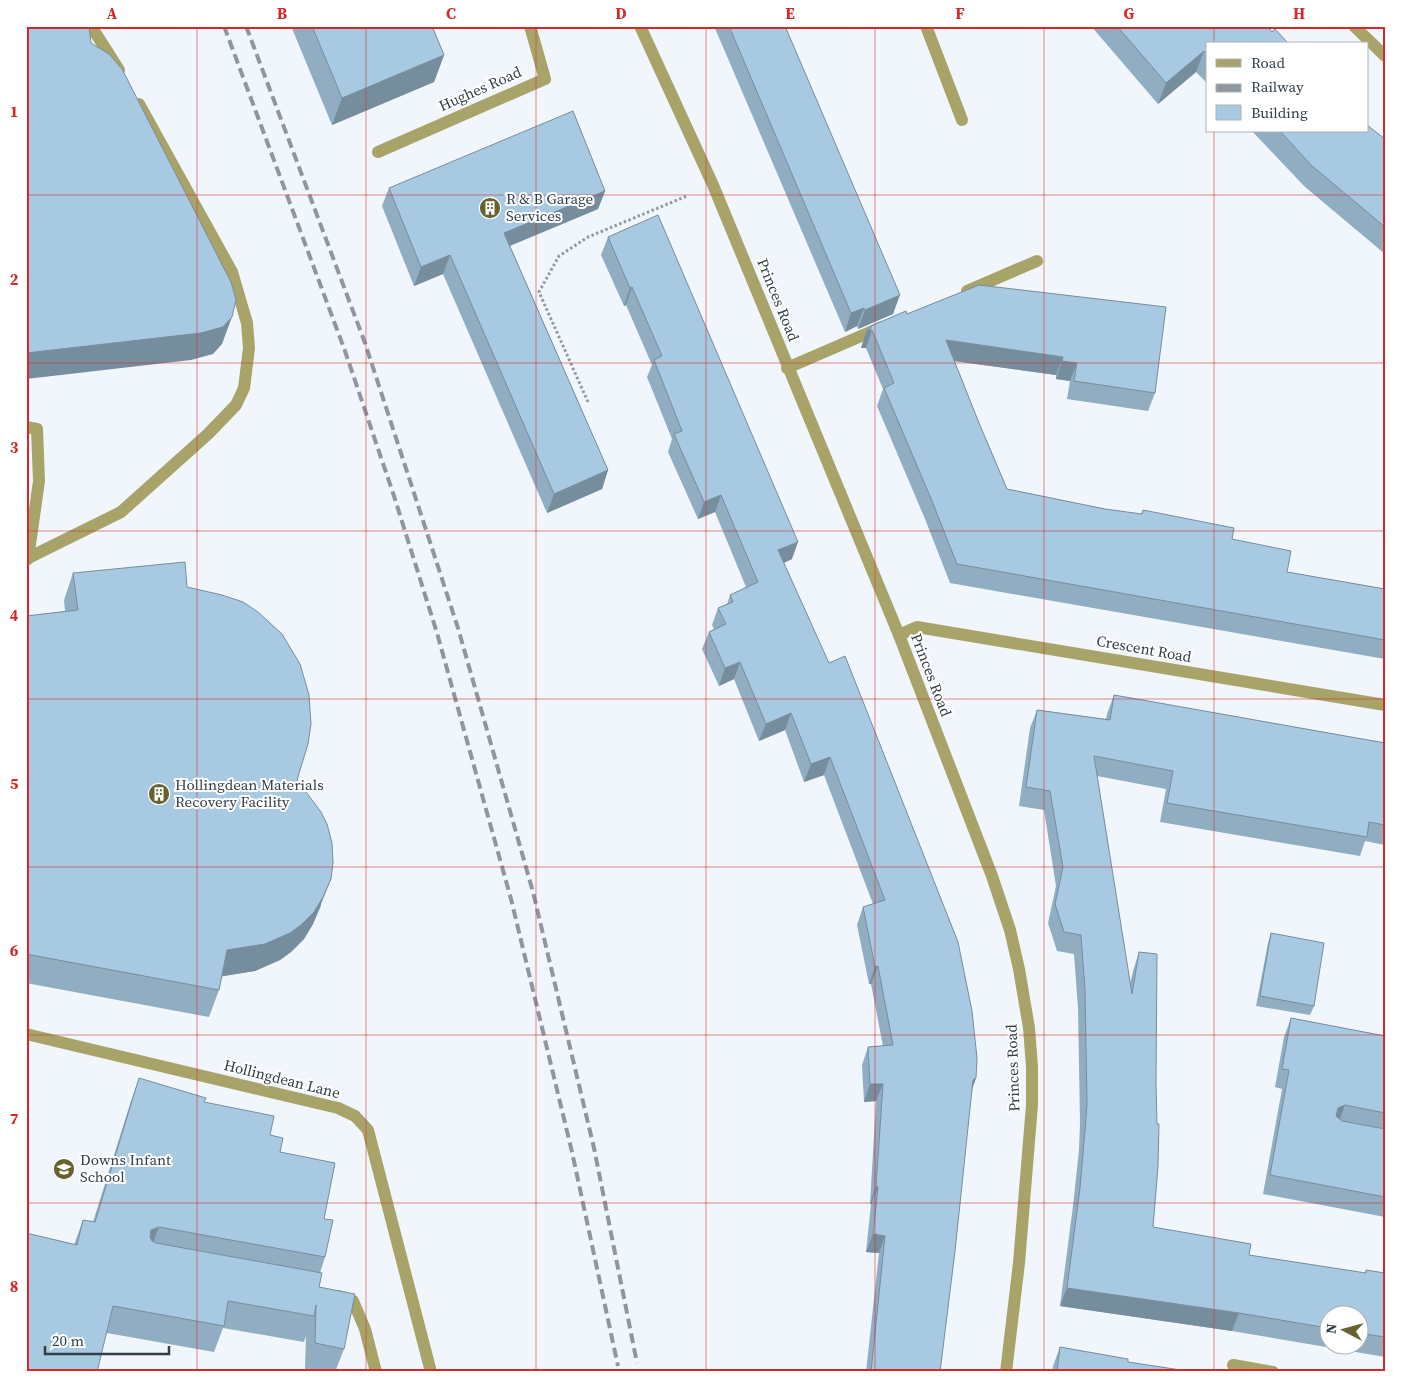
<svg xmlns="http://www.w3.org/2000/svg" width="1411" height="1398" font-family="'Source Serif 4',serif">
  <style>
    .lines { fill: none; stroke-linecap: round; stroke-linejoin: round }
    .path { stroke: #909aa2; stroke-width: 3; stroke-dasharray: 2.5 2.5; stroke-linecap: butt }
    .service { stroke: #a8a469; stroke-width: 12 }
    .minor { stroke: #a8a469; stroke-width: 12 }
    .rail { stroke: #8d979f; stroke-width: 4; stroke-dasharray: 10 5; stroke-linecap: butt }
    .wall { fill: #90adc2; fill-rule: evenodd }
    .shaded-wall { fill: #768d9e }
    .building { fill: #a8c9e2; stroke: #768d9e }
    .grid { fill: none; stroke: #d62828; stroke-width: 1; stroke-opacity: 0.55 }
    .labels { text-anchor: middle; stroke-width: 4; stroke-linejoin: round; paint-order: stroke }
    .street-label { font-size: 15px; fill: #313f49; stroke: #fff }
    .poi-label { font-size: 15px; fill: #313f49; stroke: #fff; text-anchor: start }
    .neatline { fill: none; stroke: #d62828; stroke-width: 2 }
    .grid-label { font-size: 16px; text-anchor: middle; font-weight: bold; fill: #d62828 }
  </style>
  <rect width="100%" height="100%" fill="#f0f6fc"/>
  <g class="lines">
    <path class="path" d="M588,402L539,292L559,256L588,237L687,196"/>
    <g class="service">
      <path d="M91,26L119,70"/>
      <path d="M926,26L962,120"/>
      <path d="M967,291L1037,261"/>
      <path d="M787,368L882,327"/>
      <path d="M26,427L37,429L39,481L28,559"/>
      <path d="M26,559L121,512L208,434L236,405L244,388L249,348L247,323L232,272L139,104"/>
      <path d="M338,1296L353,1301L365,1329L376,1372"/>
    </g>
    <g class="minor">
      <path d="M640,26L713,185L899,635L992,876L1010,930L1019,969L1029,1028L1032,1067V1105L1019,1263L1006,1372"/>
      <path d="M1354,26L1385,56"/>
      <path d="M378,152L545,79L530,26"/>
      <path d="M899,635L917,627L1385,705"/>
      <path d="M26,1034L338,1108L355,1116L368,1130L431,1372"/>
      <path d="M1233,1365L1273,1372"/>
    </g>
    <g class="rail">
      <path d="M224,26L345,351L394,496L437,633L511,899L572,1152L618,1366"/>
      <path d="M246,26L365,343L458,628L533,892L594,1148L637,1363"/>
    </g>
  </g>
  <g class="wall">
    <path d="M291,26H432L444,55L434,82L332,125Z"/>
    <path d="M714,26H785L893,314L858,329L857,326L845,332Z"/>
    <path d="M1091,26H1267L1272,32L1289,44H1207V83L1196,72L1158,104Z"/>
    <path d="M1252,131H1367L1385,139V254L1304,186Z"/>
    <path d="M389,188L605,191L598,209L510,246L608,470L602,489L547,513L443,274L414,286L382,206Z"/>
    <path d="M608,237L792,559L784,563L976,1078L971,1092L940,1372H866L879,1253L866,1252L871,1204H870L876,1101L864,1102L862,1065L868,1047L883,1046L871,984H869L857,925L863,907L873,904L824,775L804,782L785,730L759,741L734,679L719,686L702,649L709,632L714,629L712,625L718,608L727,604L730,595L746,587L715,512L698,519L668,452L672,439L647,377L652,365L626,305L624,306L601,255Z"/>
    <path d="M979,285L1155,393L1148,411L1067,399L1070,381L1056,379V375L954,361L979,423L1007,489L1105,509L1141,514L1143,510L1232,539L1287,572L1385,589V659L950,583L925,519L877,406L883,389L866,348H861L867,330L870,329L871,326L907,314Z"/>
    <path d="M73,573L187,587L297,780L321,906L313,924L304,939L291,952L280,960L255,971L222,976L219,990L209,1017L26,983V616L65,611L64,600Z"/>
    <path d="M1114,695L1385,743V845L1365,841L1360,856L1160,822L1166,789L1097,776L1130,984L1133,971L1139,952L1153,1227L1249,1255L1365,1273L1366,1270L1385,1273V1357L1232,1331L1060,1306L1073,1206L1079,1150L1080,1123L1078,1008L1074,954L1057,951L1048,923L1056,886L1044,810L1019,806L1030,728L1037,710L1106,719L1107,714ZM1328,1316H1358V1346H1328Z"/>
    <path d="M1271,933L1314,1006L1310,1015L1256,1006L1268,943Z"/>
    <path d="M1291,1018L1385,1036V1217L1263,1194L1282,1089L1275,1087L1284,1037Z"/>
    <path d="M139,1078L204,1102L270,1135L324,1219L325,1257L320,1273L319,1287L344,1349L335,1372H318L305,1369L306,1336L304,1342L223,1328L214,1352L107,1333L74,1245L83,1220L93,1222L130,1104Z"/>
    <path d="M1060,1347L1128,1362L1194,1372H1052L1053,1366Z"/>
  </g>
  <g class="shaded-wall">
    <path d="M1204,51L1196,72L1158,104L1166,83Z"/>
    <path d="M444,55L434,82L332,125L342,98Z"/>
    <path d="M605,191L598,209L497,251L504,233Z"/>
    <path d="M450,255L443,274L414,286L421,267Z"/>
    <path d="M632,287L626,305L624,306L630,288Z"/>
    <path d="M900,295L893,314L858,329L865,310Z"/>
    <path d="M864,308L857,326L845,332L851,313Z"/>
    <path d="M232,317L222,344L213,354L191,360L26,379V353Z"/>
    <path d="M867,330H872L866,348H861Z"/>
    <path d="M946,340L1063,357L1056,375L939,359Z"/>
    <path d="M1062,361L1077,363L1070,381L1056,379Z"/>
    <path d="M608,470L602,489L547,513L554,494Z"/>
    <path d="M721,495L715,512L698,519L704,502Z"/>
    <path d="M798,542L792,559L772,568L778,550Z"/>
    <path d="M740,662L734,679L719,686L725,668Z"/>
    <path d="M791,713L785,730L759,741L766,724Z"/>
    <path d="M830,757L824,775L804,782L811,764Z"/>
    <path d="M331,879L313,924L304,939L291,952L280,960L255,971L218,977L227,950Z"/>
    <path d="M878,966L871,984H869L875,967Z"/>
    <path d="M976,1078L970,1096L973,1080Z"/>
    <path d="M870,1084H883L876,1101L864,1102Z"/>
    <path d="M1345,1105L1338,1124L1331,1126L1338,1108Z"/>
    <path d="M876,1186L878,1187L871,1204H870Z"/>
    <path d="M159,1227L149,1253L142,1256L151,1230Z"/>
    <path d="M873,1234L885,1236L879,1253L866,1252Z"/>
    <path d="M1067,1288L1239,1313L1232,1331L1060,1306Z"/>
  </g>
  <g class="building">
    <path d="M26,26H89L91,43L109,54L122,69L231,282L236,300L232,317L223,327L201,333L26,353Z"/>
    <path d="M312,26H432L444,55L342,98Z"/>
    <path d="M729,26H785L900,295L865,310L864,308L851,313Z"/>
    <path d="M1117,26H1267L1272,32L1275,29L1289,44H1207V54L1204,51L1166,83Z"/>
    <path d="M573,111L605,191L504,233L608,470L554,494L450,255L421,267L389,188Z"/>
    <path d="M1367,125L1385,139V227L1311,165L1280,131H1367Z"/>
    <path d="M658,215L798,542L778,550L829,663L845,656L958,942L972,1011L977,1058L976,1078L973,1080L955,1251L940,1372H871L885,1236L873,1234L878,1187L876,1186L883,1084H870L868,1047L893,1045L878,966L875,967L863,907L885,900L830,757L811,764L791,713L766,724L740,662L725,668L709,632L726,624L718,608L733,602L730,595L758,582L721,495L704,502L674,434L682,431L654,360L662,356L632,287L630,288L608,237Z"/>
    <path d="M979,285L1166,307L1155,393L1074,381L1077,363L1062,361L1063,357L946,340L979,423L1007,489L1105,509L1142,514L1143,510L1234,528L1232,539L1291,551L1287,572L1385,589V640L957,564L932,501L884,388L894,383L872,330H867L871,328V326L906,311L907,314Z"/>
    <path d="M185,562L187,587L222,595L243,602L258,612L282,634L300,664L309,695L311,724L308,744L297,780L321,812L327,824L332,843L333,863L331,879L323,897L314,912L301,925L290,933L265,944L227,950L219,990L26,954V616L78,610L73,573Z"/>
    <path d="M1114,695L1385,743V825L1369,822L1367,837L1167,803L1173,771L1094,756L1132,994L1139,952L1157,954L1156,1083L1157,1124H1159L1158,1167L1153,1227L1251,1244L1249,1255L1366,1273V1270L1385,1273V1337L1358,1333V1316H1328V1328L1239,1313L1067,1288L1080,1188L1085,1131L1087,1104L1085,990L1081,935L1064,932L1055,904L1063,867L1050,791L1026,787L1037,710L1110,720Z"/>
    <path d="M1271,933L1324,943L1314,1006L1260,996Z"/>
    <path d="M1291,1018L1385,1036V1113L1345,1105L1338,1108L1336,1116L1342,1121L1385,1129V1197L1270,1175L1289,1070L1282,1069Z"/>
    <path d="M139,1078L206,1098L204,1102L274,1116L270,1135L283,1138L280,1152L335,1163L324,1219L333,1220L325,1257L159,1227L151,1230L150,1237L152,1241L156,1243L322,1273L319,1287L355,1294L344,1349L315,1343L316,1305L314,1316L228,1301L224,1326L113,1306L97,1372H26V1233L77,1245L83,1220L95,1222Z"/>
    <path d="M1060,1347L1128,1359V1362L1194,1372H1057Z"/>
  </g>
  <path class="grid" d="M197,26V1372M366,26V1372M536,26V1372M706,26V1372M875,26V1372M1044,26V1372M1214,26V44M1214,131V1372M26,195H1385M26,363H1385M26,531H1385M26,699H1385M26,867H1385M26,1035H1385M26,1203H1385"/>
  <defs>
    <g id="building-disc" transform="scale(1.125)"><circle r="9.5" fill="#66632f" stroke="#fff"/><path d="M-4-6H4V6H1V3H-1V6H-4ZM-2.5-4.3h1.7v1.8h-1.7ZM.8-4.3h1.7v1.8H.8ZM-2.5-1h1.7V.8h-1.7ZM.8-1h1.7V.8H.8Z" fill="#fff"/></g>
    <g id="school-disc" transform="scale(1.125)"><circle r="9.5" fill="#66632f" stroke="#fff"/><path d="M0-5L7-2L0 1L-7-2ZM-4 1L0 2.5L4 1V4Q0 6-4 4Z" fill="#fff"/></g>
  </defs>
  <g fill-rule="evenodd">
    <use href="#building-disc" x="490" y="208"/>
    <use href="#building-disc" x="159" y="794"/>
    <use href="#school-disc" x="64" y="1169"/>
  </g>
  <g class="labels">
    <g class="street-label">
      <text transform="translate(480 89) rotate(-24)" y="5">Hughes Road</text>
      <text transform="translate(778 300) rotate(68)" y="5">Princes Road</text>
      <text transform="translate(1144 649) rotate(10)" y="5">Crescent Road</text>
      <text transform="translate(931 675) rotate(69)" y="5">Princes Road</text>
      <text transform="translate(1013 1068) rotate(-92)" y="5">Princes Road</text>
      <text transform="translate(282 1079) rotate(14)" y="5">Hollingdean Lane</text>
    </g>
    <g class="poi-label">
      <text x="506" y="204">R &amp; B Garage<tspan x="506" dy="17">Services</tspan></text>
      <text x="175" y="790">Hollingdean Materials<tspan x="175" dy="17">Recovery Facility</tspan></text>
      <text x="80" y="1165">Downs Infant<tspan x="80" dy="17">School</tspan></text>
    </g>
  </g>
  <rect width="1411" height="1398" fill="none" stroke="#ffffff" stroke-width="55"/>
  <rect x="1206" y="42" width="162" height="90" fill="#ffffff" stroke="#adb2b6"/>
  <rect x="1216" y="59" width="25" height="8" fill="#a8a469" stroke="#adb2b6"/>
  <text x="1251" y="68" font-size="15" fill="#313f49">Road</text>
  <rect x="1216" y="84" width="25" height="8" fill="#8d979f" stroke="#adb2b6"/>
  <text x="1251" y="92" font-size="15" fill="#313f49">Railway</text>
  <rect x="1216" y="105" width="25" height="15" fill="#a8c9e2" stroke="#adb2b6"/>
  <text x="1251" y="118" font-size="15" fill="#313f49">Building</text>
  <g transform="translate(1344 1330) rotate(276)"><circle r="24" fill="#ffffff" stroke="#adb2b6"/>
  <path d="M0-4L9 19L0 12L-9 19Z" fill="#66632f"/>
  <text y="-8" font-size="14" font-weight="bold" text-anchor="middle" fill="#313f49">N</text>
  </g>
  <path d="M45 1346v8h124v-8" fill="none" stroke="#313f49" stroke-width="2.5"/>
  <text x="52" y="1346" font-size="15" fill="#313f49" stroke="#ffffff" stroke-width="4" paint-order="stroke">20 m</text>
  <rect x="28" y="28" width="1356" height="1342" class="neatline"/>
  <g class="grid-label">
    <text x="112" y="19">A</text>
    <text x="282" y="19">B</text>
    <text x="451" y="19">C</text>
    <text x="621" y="19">D</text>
    <text x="790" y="19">E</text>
    <text x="960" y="19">F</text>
    <text x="1129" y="19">G</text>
    <text x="1299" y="19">H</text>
    <text x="14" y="117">1</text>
    <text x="14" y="285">2</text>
    <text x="14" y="453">3</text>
    <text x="14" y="621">4</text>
    <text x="14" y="789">5</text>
    <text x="14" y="956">6</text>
    <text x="14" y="1124">7</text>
    <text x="14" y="1292">8</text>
  </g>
</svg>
